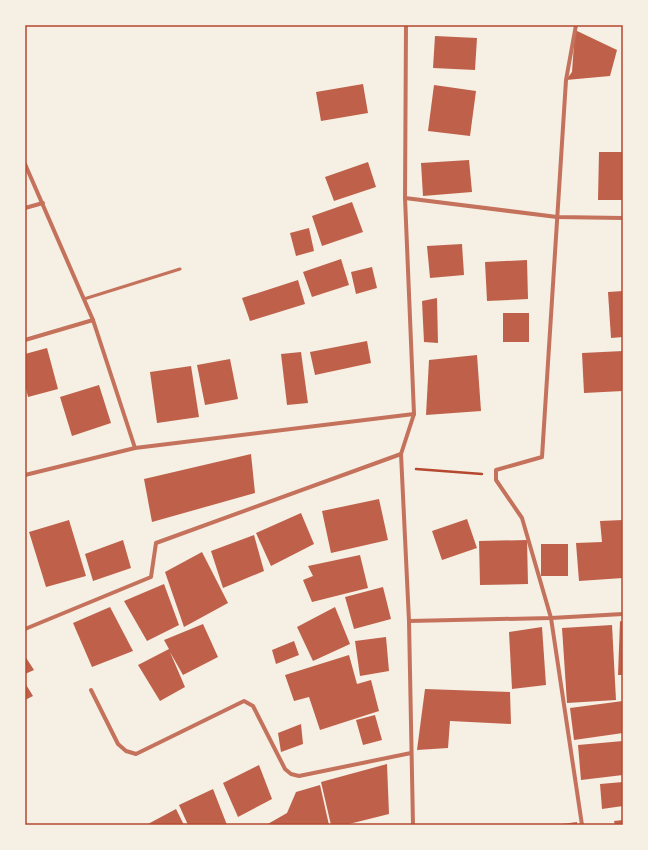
<svg xmlns="http://www.w3.org/2000/svg" width="648" height="850" font-family="'Fira Sans',sans-serif">
  <style>
    .building { fill: #bf614a }
    .lines { fill: none; stroke-linecap: round; stroke-linejoin: round }
    .path { stroke: #b5482f; stroke-width: 2.5 }
    .service { stroke: #c5725c; stroke-width: 3 }
    .minor { stroke: #c5725c; stroke-width: 4 }
    .neatline { fill: none; stroke: #b5482f; stroke-width: 1.5 }
  </style>
  <rect width="100%" height="100%" fill="#f6efe4"/>
  <g class="building">
    <path d="M575,30L617,50L610,76L566,80L572,72Z"/>
    <path d="M435,36L477,38L475,70L433,68Z"/>
    <path d="M363,84L368,113L321,121L316,92Z"/>
    <path d="M434,85L476,91L470,136L428,131Z"/>
    <path d="M599,152H623V200H598Z"/>
    <path d="M469,160L472,192L423,196L421,163Z"/>
    <path d="M368,162L376,187L334,201L325,177Z"/>
    <path d="M352,202L363,232L322,246L312,216Z"/>
    <path d="M309,228L314,251L296,256L290,233Z"/>
    <path d="M462,244L464,275L430,278L427,246Z"/>
    <path d="M341,259L349,285L312,297L303,272Z"/>
    <path d="M527,260L528,299L487,301L485,262Z"/>
    <path d="M372,267L377,288L356,294L351,272Z"/>
    <path d="M298,280L305,304L250,321L242,298Z"/>
    <path d="M623,291V337L611,338L608,292Z"/>
    <path d="M437,298L438,343L424,342L422,301Z"/>
    <rect x="503" y="313" width="26" height="29"/>
    <path d="M367,341L371,363L315,375L310,352Z"/>
    <path d="M47,348L58,389L28,397L25,384V354Z"/>
    <path d="M623,351V391L584,393L582,353Z"/>
    <path d="M301,352L308,403L287,405L281,354Z"/>
    <path d="M477,355L481,411L426,415L429,360Z"/>
    <path d="M230,359L238,399L205,405L197,365Z"/>
    <path d="M191,366L199,417L157,423L150,372Z"/>
    <path d="M99,385L111,423L72,436L60,397Z"/>
    <path d="M251,454L255,493L152,522L144,479Z"/>
    <path d="M379,499L388,540L331,553L322,511Z"/>
    <path d="M301,513L314,544L271,566L256,533Z"/>
    <path d="M467,519L477,548L442,560L432,531Z"/>
    <path d="M69,520L86,576L46,587L29,532Z"/>
    <path d="M623,520V578L579,581L576,543L602,542L600,521Z"/>
    <path d="M254,535L264,571L223,588L211,551Z"/>
    <path d="M123,540L131,568L93,581L85,554Z"/>
    <path d="M527,540L528,584L480,585L479,541Z"/>
    <rect x="541" y="544" width="27" height="32"/>
    <path d="M202,552L228,603L184,627L165,572Z"/>
    <path d="M360,555L368,588L312,602L303,580L313,576L308,566Z"/>
    <path d="M164,584L179,625L147,641L124,601Z"/>
    <path d="M383,587L391,619L354,629L345,597Z"/>
    <path d="M110,607L133,651L92,667L73,623Z"/>
    <path d="M335,607L350,644L313,661L297,627Z"/>
    <path d="M620,621L623,622V675H618Z"/>
    <path d="M203,624L218,657L183,675L170,652L185,687L160,701L138,665L169,649L164,640Z"/>
    <path d="M612,625L616,700L567,703L562,628Z"/>
    <path d="M542,627L546,685L512,689L509,632Z"/>
    <path d="M386,637L389,671L360,676L355,641Z"/>
    <path d="M294,641L299,655L276,664L272,650Z"/>
    <path d="M349,655L357,684L371,680L379,711L320,730L309,697L294,701L285,675Z"/>
    <path d="M25,656L34,670L25,674Z"/>
    <path d="M25,683L33,696L25,700Z"/>
    <path d="M425,689L510,692L511,724L450,721L448,748L417,750Z"/>
    <path d="M623,701V733L574,740L570,708Z"/>
    <path d="M375,715L382,740L363,745L356,720Z"/>
    <path d="M301,724L303,744L281,752L278,733Z"/>
    <path d="M623,741V775L581,780L578,745Z"/>
    <path d="M387,764L389,814L345,825H331L321,782Z"/>
    <path d="M259,765L272,799L238,817L223,783Z"/>
    <path d="M623,782V806L602,809L600,784Z"/>
    <path d="M320,785L329,825H266L287,813L296,792Z"/>
    <path d="M213,789L227,825H188L179,805Z"/>
    <path d="M176,809L184,825H148V824Z"/>
    <path d="M623,820V825H615L614,821Z"/>
    <path d="M577,822V825H562V824Z"/>
  </g>
  <g class="lines">
    <path class="path" d="M416,469L482,474"/>
    <path class="service" d="M84,299L180,269"/>
    <g class="minor">
      <path d="M406,25L405,198L414,414L401,454L409,621L413,825"/>
      <path d="M576,25L566,80L542,457L496,470V480L522,518L551,618L582,825"/>
      <path d="M25,164L93,320"/>
      <path d="M405,198L557,217L623,218"/>
      <path d="M25,208L43,203"/>
      <path d="M25,340L93,320L135,448"/>
      <path d="M25,475L135,448L414,414"/>
      <path d="M409,621L551,618L623,614"/>
      <path d="M25,629L151,577L156,543L401,454"/>
      <path d="M91,690L118,744L126,751L136,754L244,701L253,706L285,769L291,774L299,776L411,753"/>
    </g>
  </g>
  <rect width="648" height="850" fill="none" stroke="#f6efe4" stroke-width="52"/>
  <rect x="26" y="26" width="596" height="798" class="neatline"/>
</svg>
